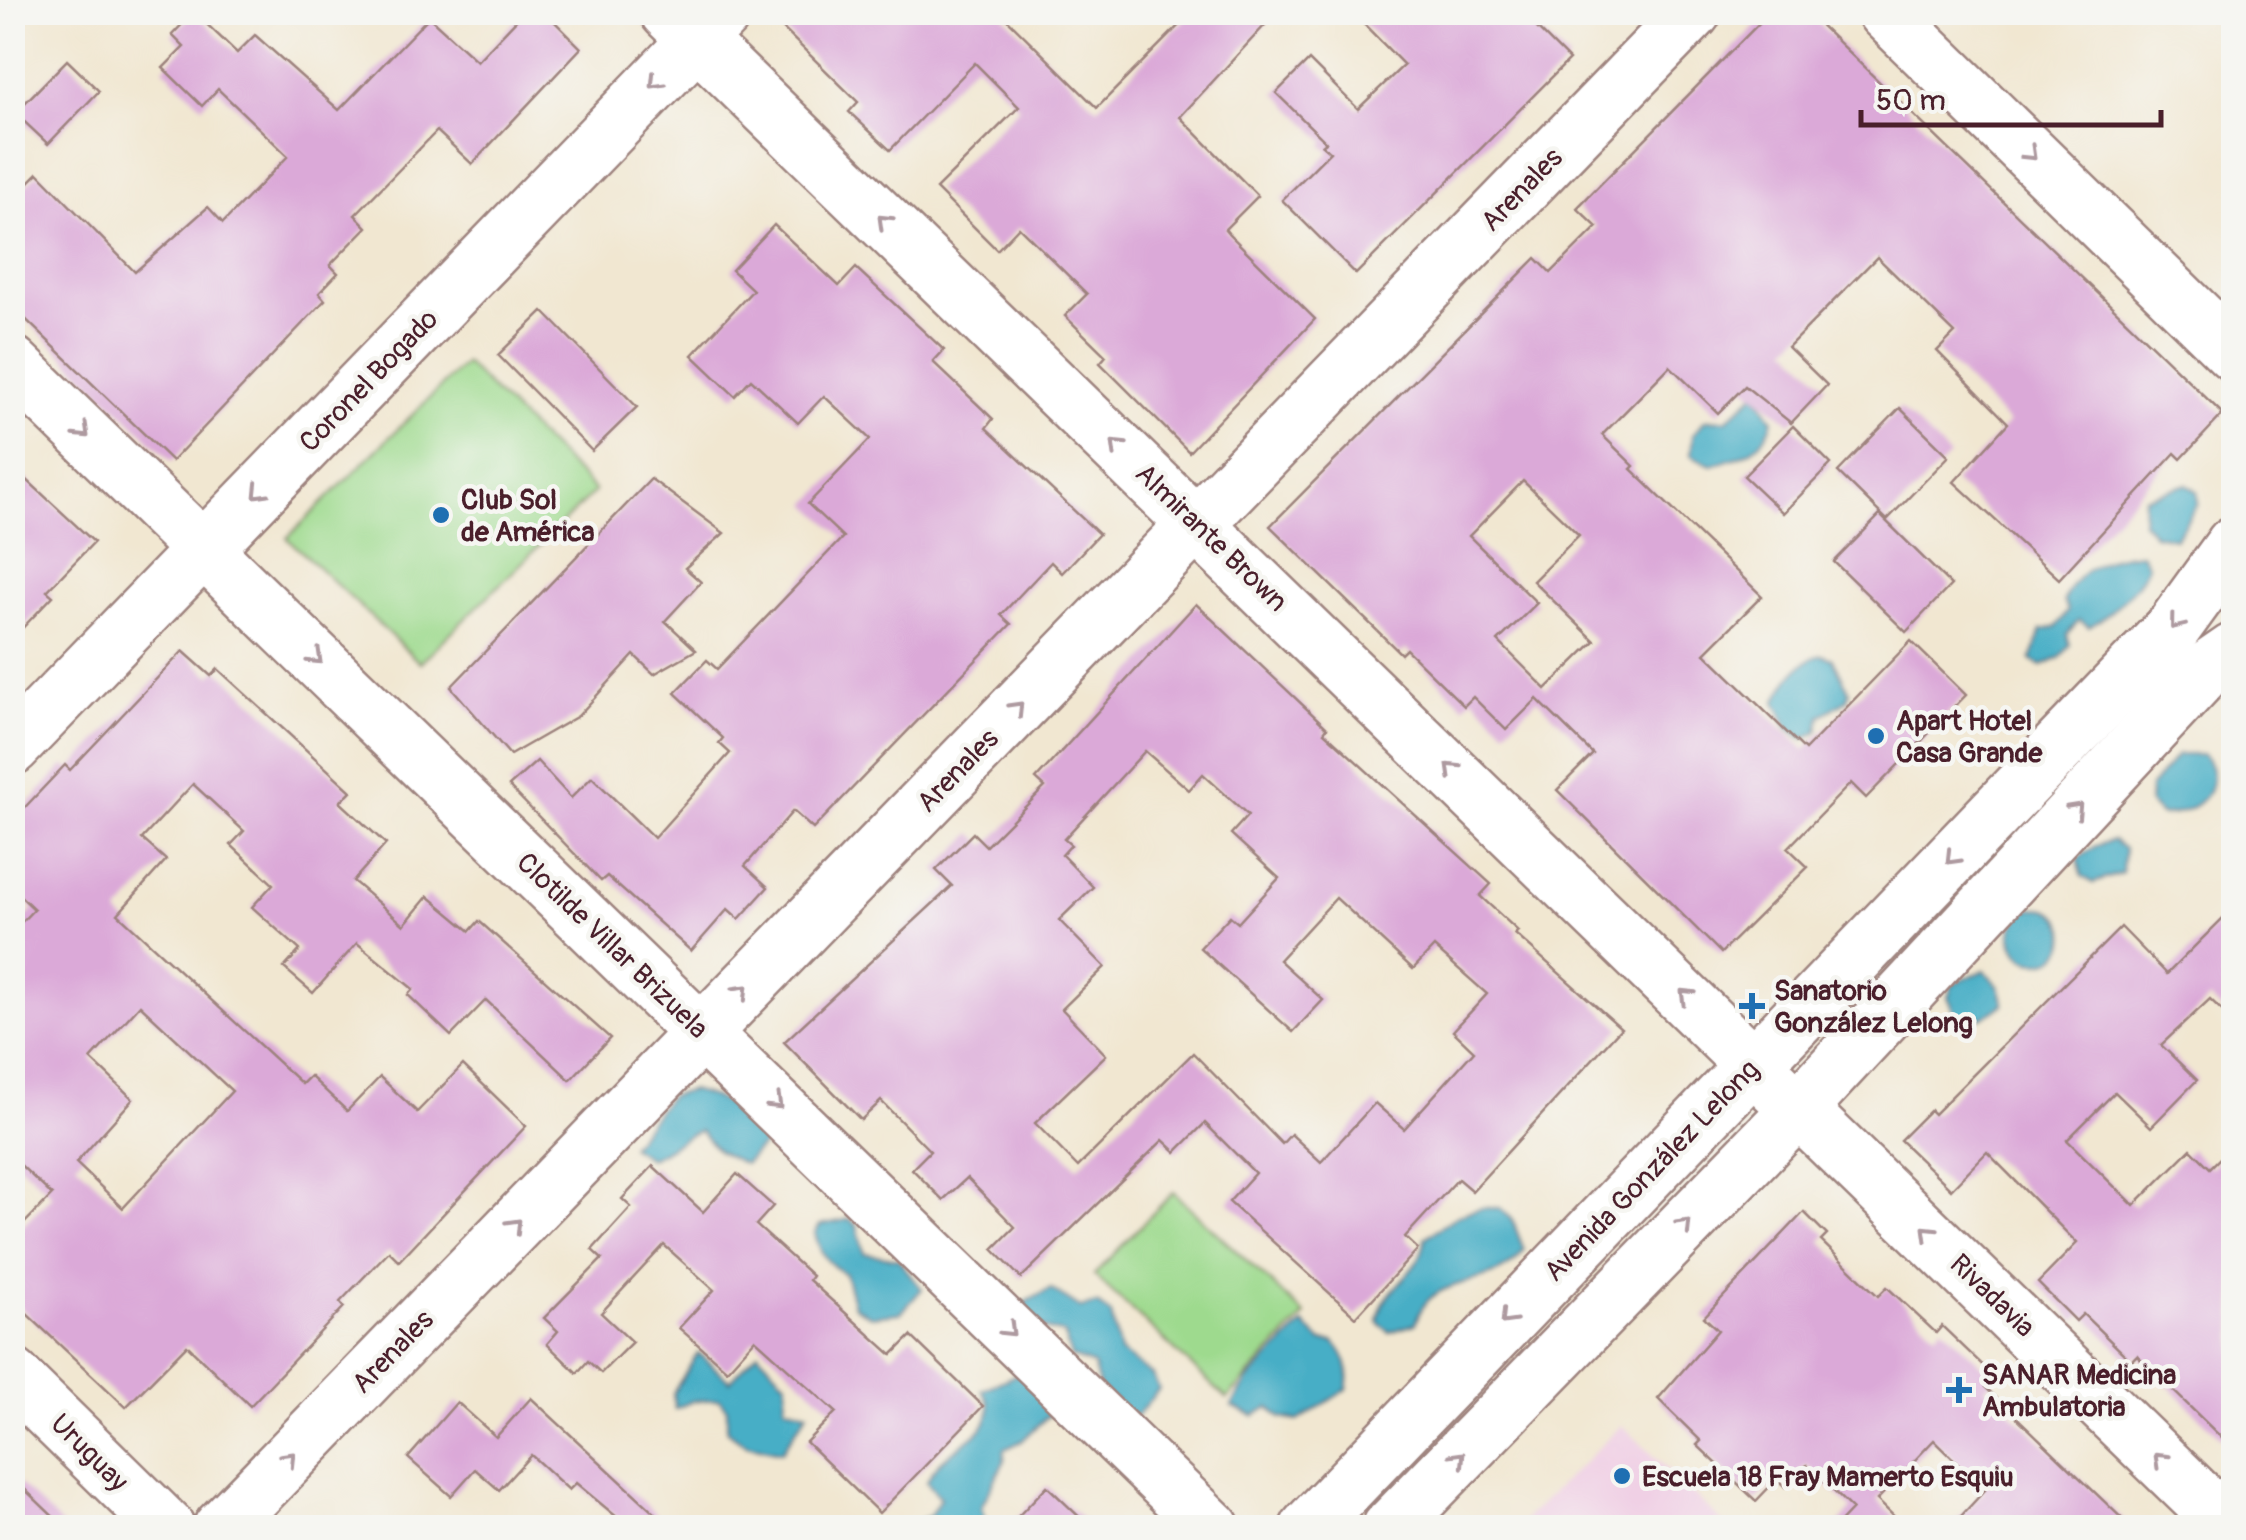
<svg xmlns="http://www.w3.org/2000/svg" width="2246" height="1540" font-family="Pangolin,sans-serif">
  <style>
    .built { fill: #f0d0e5 }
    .green { fill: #9eda8e; stroke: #747c5c; stroke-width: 2.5 }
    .water { fill: #47aec6; stroke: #486678; stroke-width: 2.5 }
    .building { fill: #dba9d8; fill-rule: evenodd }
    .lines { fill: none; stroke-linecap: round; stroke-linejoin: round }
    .minor-casing { stroke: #9e837e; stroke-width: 60 }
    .major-casing { stroke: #9e837e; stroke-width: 60 }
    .minor { stroke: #fff; stroke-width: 55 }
    .major { stroke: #fff; stroke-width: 55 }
    .oneway { stroke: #ae9aa0 }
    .poi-dot { fill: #1f6fb2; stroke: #f6f6f2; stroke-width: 4 }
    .labels { text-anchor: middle; stroke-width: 9; stroke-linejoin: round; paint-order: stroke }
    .street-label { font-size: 28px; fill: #4a1f2b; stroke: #f6f6f2 }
    .poi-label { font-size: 28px; font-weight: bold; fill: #4a1f2b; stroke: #f6f6f2; text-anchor: start }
  </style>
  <rect width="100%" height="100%" fill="#f6f6f2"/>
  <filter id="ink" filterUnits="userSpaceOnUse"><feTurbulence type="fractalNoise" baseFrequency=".01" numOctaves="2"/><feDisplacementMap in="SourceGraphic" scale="20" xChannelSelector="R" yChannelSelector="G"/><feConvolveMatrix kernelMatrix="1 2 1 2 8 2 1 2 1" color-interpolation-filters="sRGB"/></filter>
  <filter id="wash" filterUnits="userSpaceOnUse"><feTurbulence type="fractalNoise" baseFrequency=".0048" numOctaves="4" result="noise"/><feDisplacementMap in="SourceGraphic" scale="40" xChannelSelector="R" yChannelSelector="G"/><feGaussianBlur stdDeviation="2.25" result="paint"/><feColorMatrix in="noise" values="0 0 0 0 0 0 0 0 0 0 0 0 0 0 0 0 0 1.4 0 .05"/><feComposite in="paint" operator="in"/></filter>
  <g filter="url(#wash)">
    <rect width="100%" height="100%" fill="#f1e7d1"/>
    <path class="built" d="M1622,1425L1727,1527H1517Z"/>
    <g class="green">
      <path d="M465,363L595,491L420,663L287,538Z"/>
      <path d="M1173,1192L1305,1315L1227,1399L1094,1275Z"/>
    </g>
    <g class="water">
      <path d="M1756,393L1773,420C1764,450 1739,458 1711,465L1691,455L1693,435L1705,420L1727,419Z"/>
      <path d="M2187,484L2197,491L2198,504L2175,538L2154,534L2143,522L2144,498Z"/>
      <path d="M2141,553L2148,565C2141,585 2108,617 2089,627L2079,620L2067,635L2070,645L2060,658L2042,666L2031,660L2042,630L2056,627L2068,611L2064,601C2075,569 2108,555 2141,553Z"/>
      <path d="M1822,655L1833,659L1849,691L1847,700L1821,716L1818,732L1804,739L1790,730L1776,702C1786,682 1799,660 1822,655Z"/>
      <path d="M2177,755H2203C2229,787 2194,817 2160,815L2149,804L2150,787Z"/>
      <path d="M2113,840L2124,849L2122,873L2093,883L2082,876L2078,859L2095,846Z"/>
      <circle cx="2039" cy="935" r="27"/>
      <path d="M1984,970L1999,986L2004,1004L1982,1018L1957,1017L1948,997L1952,985Z"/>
      <path d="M691,1090C714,1096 765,1116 765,1143L744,1164L718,1151L700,1131C683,1135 670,1150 649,1158L630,1146L669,1096Z"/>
      <path d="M1481,1208H1500L1512,1219L1524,1250C1496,1295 1431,1267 1415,1324L1390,1332L1378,1322C1381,1287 1423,1274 1425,1238L1458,1215Z"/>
      <path d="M850,1219L857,1226L864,1253L898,1259L922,1289L901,1313L871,1316L854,1306L845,1274C827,1263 820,1254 815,1233L820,1225Z"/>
      <path d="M1051,1289L1080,1308L1097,1304L1111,1314L1120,1352L1152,1375L1159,1389L1137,1416L1123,1414L1100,1389L1093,1365L1071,1357L1064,1334L1029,1325L1014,1308Z"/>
      <path d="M1303,1324L1321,1341L1334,1342C1347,1356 1351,1370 1347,1389L1298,1421L1281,1418L1269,1407L1254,1416L1232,1406L1248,1380Z"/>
      <path d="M758,1352L787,1383L785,1406L808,1412L781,1452L746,1444L727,1431V1409L719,1399L692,1401L675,1409L673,1393L698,1353L730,1381Z"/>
      <path d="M1022,1372L1050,1394L1049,1415L1022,1441L1005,1449L1004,1462L981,1507L987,1527L901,1528L930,1516L940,1498L927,1482C941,1444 1013,1432 982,1390Z"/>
    </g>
    <g id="blocks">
      <g class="building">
        <path d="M194,12L237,53L255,35L339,110L429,17L477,61L524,12H545L581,48L472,164L437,131L355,215L367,227L330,265L338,273L319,293L325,300L172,461L12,306V199L38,173L135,272L208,207L223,223L288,156L218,89L202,106L163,68L184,47L172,35Z"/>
        <path d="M766,12H1000L1097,108L1192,12H1277L1180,117L1258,196L1225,229L1229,234L1315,319L1189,452L1100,363L1106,356L1065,316L1087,294L1019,227L997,250L936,189L1019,107L975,63L890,150L849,112L858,102Z"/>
        <path d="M1352,12H1521L1569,60L1356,274L1282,200L1330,152L1322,145L1326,142L1276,93L1309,60L1358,109L1404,65Z"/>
        <path d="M1770,12H1807L2223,414L2181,459L2175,453L2059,579L1954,482L2008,423L1937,351L1955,333L1877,257L1788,347L1827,385L1791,423L1745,386L1718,413L1670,366L1602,435L1634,466L1631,469L1762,596L1705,653L1805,750L1911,641L1966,695L1866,798L1851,783L1788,848L1808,867L1721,953L1557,790L1593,754L1537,699L1506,730L1473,697L1464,706L1406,649L1401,654L1270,526L1536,258L1551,273L1597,227L1577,208ZM1523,481L1579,535L1533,581L1595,641L1546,689L1498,641L1537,603L1469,536Z"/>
        <path d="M67,60L99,91L48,144L15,113Z"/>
        <path d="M774,225L839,286L856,268L944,350L933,362L993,419L986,428L1099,534L1062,573L1051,562L1001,615L1011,624L813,829L793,811L745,866L768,887L739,919L728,909L691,951L607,876L601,881L509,786L537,761L571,798L592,777L654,838L730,753L719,743L723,738L675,693L707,660L717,669L843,537L808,504L870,439L824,396L798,423L751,379L735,396L692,355L753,290L732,270Z"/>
        <path d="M543,311L637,407L592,451L498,355Z"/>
        <path d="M1900,408L1949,456L1887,520L1838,472Z"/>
        <path d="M1793,426L1831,464L1783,513L1744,476Z"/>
        <path d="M12,466L94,542L47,591L53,596L12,639Z"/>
        <path d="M651,479L724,533L685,568L701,582L665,621L696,650L654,674L634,655L578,716L510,755L451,687Z"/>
        <path d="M1880,515L1951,585L1906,632L1834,562Z"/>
        <path d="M1196,604L1327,728L1324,732L1491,884L1480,896L1518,931L1515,934L1621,1028L1472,1191L1458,1179L1405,1237L1418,1249L1356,1317L1229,1202L1255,1173L1205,1123L1176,1152L1163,1140L1021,1278L993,1249L1015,1227L967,1178L943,1200L912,1169L930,1151L881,1101L861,1120L784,1042L952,886L936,870L973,833L986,846L1045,787L1036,779ZM1145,751L1189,790L1203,774L1248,815L1231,834L1279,878L1238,923L1230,916L1200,948L1293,1032L1323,1000L1279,960L1336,898L1413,969L1434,947L1487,994L1453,1031L1474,1051L1404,1129L1375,1103L1321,1162L1291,1134L1282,1144L1193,1053L1078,1167L1035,1123L1106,1055L1062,1009L1105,967L1059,920L1093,887L1062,855L1071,845L1064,839Z"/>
        <path d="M183,651L211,676L218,669L351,791L340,802L386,844L353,881L404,925L428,896L470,931L479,921L610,1038L570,1080L486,1000L451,1036L408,995L413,989L357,943L313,993L284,968L300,950L252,907L273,884L231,845L244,831L193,784L142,839L166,860L118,914L302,1084L310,1076L347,1111L380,1077L417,1112L463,1065L526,1126L399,1261L389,1251L340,1302L344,1307L250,1406L187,1345L126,1407L12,1300V1236L52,1195L12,1157V932L34,909L12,888V821L65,765L70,770ZM140,1005L232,1091L123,1208L76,1163L133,1099L91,1059Z"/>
        <path d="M2234,907V1022L2210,999L2161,1045L2197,1080L2151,1127L2115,1092L2067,1140L2134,1206L2191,1149L2210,1168L2234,1144V1450L2137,1355L2131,1361L2083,1314L2076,1321L2038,1283L2077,1243L1987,1152L1951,1189L1900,1140L1930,1110L1934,1114L2121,927L2167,974Z"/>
        <path d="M653,1166L703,1212L737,1174L773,1206L756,1225L812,1276L809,1280L892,1355L911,1336L983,1406L879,1513L806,1442L836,1412L755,1339L727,1370L679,1328L714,1290L664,1245L601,1313L632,1342L601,1373L588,1361L577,1373L547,1344L558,1331L544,1318L602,1259L592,1250L631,1207L622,1199Z"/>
        <path d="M1804,1212L1827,1235L1821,1241L1878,1296L1887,1287L1936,1333L1942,1326L1995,1377L1985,1387L2132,1528H1950L1985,1490L1934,1440L1877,1500L1906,1528H1834L1852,1509L1807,1465L1785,1487L1777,1479L1756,1501L1697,1445L1701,1441L1658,1399L1718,1330L1704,1317Z"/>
        <path d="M531,1398L669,1526L668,1528H630L576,1483L569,1490L531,1455L499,1490L475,1469L451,1496L408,1458L457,1402L496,1437Z"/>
        <path d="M12,1477L65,1528H12Z"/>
        <path d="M1047,1486L1091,1528H1007Z"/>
      </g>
    </g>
  </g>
  <g filter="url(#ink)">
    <use href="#blocks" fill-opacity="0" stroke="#9e837e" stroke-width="2.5"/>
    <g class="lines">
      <g class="minor-casing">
        <g id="minor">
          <path d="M668,12L2230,1528"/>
          <path d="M1885,12L2234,353"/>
          <path d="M12,364L1212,1528"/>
          <path d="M12,747L724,12"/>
          <path d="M12,1376L167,1528"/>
          <path d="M221,1528L1693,12"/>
        </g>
      </g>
      <g class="major-casing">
        <g id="major">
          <path d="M1308,1528L2173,628L2234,544"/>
          <path d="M1390,1528L1782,1126L2205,671L2234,651"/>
        </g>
      </g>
      <use href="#minor" class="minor"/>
      <use href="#major" class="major"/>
    </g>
    <defs><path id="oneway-chevron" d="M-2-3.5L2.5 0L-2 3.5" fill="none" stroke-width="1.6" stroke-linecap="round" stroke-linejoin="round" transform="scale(2.5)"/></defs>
    <g class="oneway">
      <use href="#oneway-chevron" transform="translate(656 82) rotate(134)"/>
      <use href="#oneway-chevron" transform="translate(2030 154) rotate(44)"/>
      <use href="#oneway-chevron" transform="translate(884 221) rotate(-136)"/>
      <use href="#oneway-chevron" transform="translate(83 432) rotate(44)"/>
      <use href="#oneway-chevron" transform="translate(1117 446) rotate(-136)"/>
      <use href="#oneway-chevron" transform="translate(259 492) rotate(134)"/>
      <use href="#oneway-chevron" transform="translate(2176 623) rotate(129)"/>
      <use href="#oneway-chevron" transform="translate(316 658) rotate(44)"/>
      <use href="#oneway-chevron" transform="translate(1017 708) rotate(-46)"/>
      <use href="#oneway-chevron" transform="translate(1452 769) rotate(-136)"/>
      <use href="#oneway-chevron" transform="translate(2076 809) rotate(-47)"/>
      <use href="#oneway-chevron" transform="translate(1952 858) rotate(134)"/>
      <use href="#oneway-chevron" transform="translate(742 991) rotate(-46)"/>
      <use href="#oneway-chevron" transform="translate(1686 995) rotate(-136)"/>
      <use href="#oneway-chevron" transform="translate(776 1103) rotate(44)"/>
      <use href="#oneway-chevron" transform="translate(515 1225) rotate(-46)"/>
      <use href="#oneway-chevron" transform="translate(1685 1225) rotate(-46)"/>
      <use href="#oneway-chevron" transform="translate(1928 1232) rotate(-136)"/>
      <use href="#oneway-chevron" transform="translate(1507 1318) rotate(134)"/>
      <use href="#oneway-chevron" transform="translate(1009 1330) rotate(44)"/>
      <use href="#oneway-chevron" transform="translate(289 1458) rotate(-46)"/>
      <use href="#oneway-chevron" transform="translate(1459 1458) rotate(-46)"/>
      <use href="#oneway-chevron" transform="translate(2160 1459) rotate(-136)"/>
    </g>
  </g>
  <g class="poi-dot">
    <circle cx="441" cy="515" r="10"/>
    <circle cx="1876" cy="736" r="10"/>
    <path d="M1747 991h10v10h10v10h-10v10h-10v-10h-10v-10h10z"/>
    <path d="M1954 1375h10v10h10v10h-10v10h-10v-10h-10v-10h10z"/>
    <circle cx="1622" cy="1476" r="10"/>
  </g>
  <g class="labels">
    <g class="street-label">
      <text transform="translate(1521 189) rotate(-46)" y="10">Arenales</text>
      <text transform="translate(368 380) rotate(-46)" y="10">Coronel Bogado</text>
      <text transform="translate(1212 537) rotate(44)" y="10">Almirante Brown</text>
      <text transform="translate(957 770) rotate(-46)" y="10">Arenales</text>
      <text transform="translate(613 945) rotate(44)" y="10">Clotilde Villar Brizuela</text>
      <text transform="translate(1651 1170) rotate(-46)" y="10">Avenida González Lelong</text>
      <text transform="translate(1993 1295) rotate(44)" y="10">Rivadavia</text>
      <text transform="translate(392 1351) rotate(-46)" y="10">Arenales</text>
      <text transform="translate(90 1452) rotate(45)" y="10">Uruguay</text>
    </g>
    <g class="poi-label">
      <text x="461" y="509">Club Sol<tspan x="461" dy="32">de América</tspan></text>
      <text x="1896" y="730">Apart Hotel<tspan x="1896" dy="32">Casa Grande</tspan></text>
      <text x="1774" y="1000">Sanatorio<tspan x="1774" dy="32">González Lelong</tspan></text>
      <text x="1982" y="1384">SANAR Medicina<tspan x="1982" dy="32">Ambulatoria</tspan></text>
      <text x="1642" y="1486">Escuela 18 Fray Mamerto Esquiu</text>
    </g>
  </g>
  <rect width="2246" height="1540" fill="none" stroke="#f6f6f2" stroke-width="50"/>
  <path d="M1861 110v15h300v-15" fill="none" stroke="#4a1f2b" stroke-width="5"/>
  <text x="1876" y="110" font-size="30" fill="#4a1f2b" stroke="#f6f6f2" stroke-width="8" paint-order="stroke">50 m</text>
</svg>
